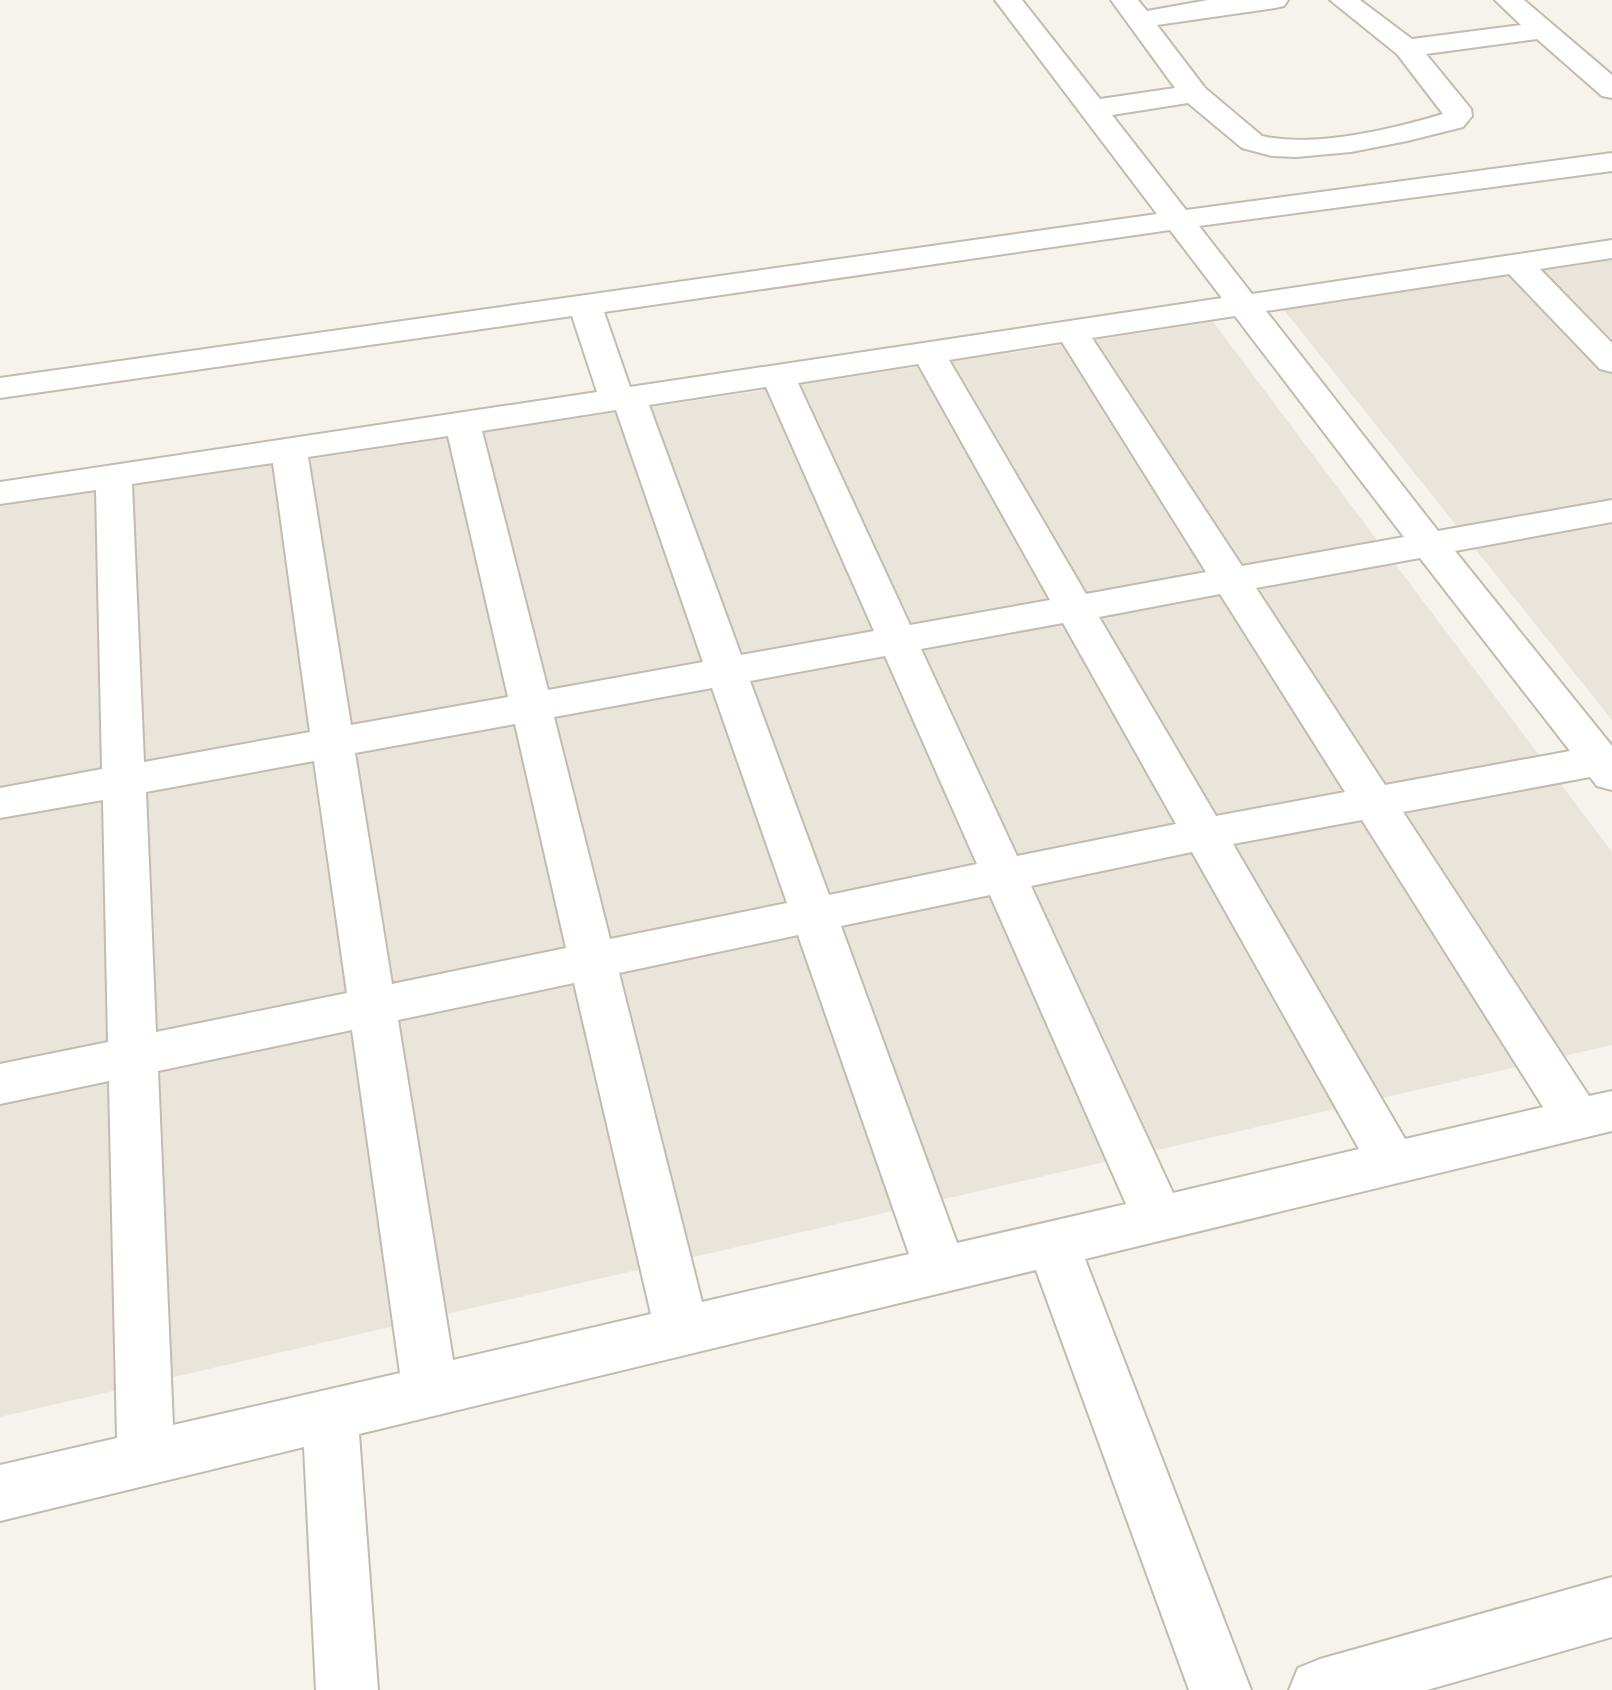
<svg xmlns="http://www.w3.org/2000/svg" width="1612" height="1690" font-family="'IBM Plex Sans',sans-serif">
  <style>
    .residential { fill: #eae5da }
    .lines { fill: none; stroke-linecap: round; stroke-linejoin: round }
    .minor-casing { stroke: #c2bbae; stroke-width: 4 }
    .minor { fill: #fff; fill-rule: evenodd }
  </style>
  <rect width="100%" height="100%" fill="#f6f3ec"/>
  <g class="residential">
    <path d="M1612,260V720L1284,310Z"/>
    <path d="M1213,322L1612,852V1045L0,1417V506Z"/>
  </g>
  <g class="lines">
    <g class="minor-casing">
      <g id="minor">
        <path d="M995,0H1022L1100,99L1175,88L1111,0H1138L1147,11L1208,0H1288L1284,6L1275,8L1157,25L1205,88L1262,136C1314,148 1393,129 1443,114L1397,54L1330,0H1360L1412,39L1521,25L1495,0H1524L1612,75V98L1602,96L1537,39L1426,54L1471,109L1472,116L1463,127L1407,141L1351,152L1296,157L1272,156L1242,148L1188,103L1112,115L1186,210L1612,153V171L1199,226L1252,294L1612,240V258L1540,269L1612,343V372L1600,369L1509,274L1266,311L1438,531L1612,500V522L1455,551L1612,746V790L1597,786L1590,777L1403,812L1589,1096L1612,1091V1131L1085,1259L1251,1690H1189L1036,1270L359,1434L378,1690H316L304,1447L0,1521V1465L117,1438L109,1081L0,1104V1064L108,1042L103,800L0,818V788L102,769L96,490L0,504V482L597,392L572,316L0,398V378L1157,214ZM1170,230L1222,298L630,387L604,312ZM1235,316L1404,537L1242,566L1092,338ZM1062,342L1206,572L1086,594L949,360ZM918,364L1050,600L910,625L798,383ZM766,387L874,631L741,655L649,405ZM616,410L703,662L548,690L482,431ZM448,436L508,697L351,725L308,457ZM273,463L310,732L144,762L132,484ZM1420,558L1570,751L1385,785L1256,588ZM1220,594L1345,792L1216,816L1099,617ZM1063,623L1176,824L1017,856L921,649ZM885,656L977,864L829,895L750,681ZM712,688L787,903L610,939L554,717ZM515,724L566,948L392,984L355,753ZM314,761L347,993L156,1032L146,792ZM1362,820L1543,1107L1405,1139L1233,844ZM1192,852L1359,1149L1173,1193L1031,886ZM990,895L1126,1204L957,1243L841,926ZM798,935L909,1254L702,1302L619,973ZM574,983L651,1314L453,1360L398,1020ZM352,1030L400,1373L173,1425L158,1071Z"/>
        <path d="M1612,1577V1637L1427,1690H1289L1298,1668L1320,1659Z"/>
      </g>
    </g>
    <use href="#minor" class="minor"/>
  </g>
</svg>
